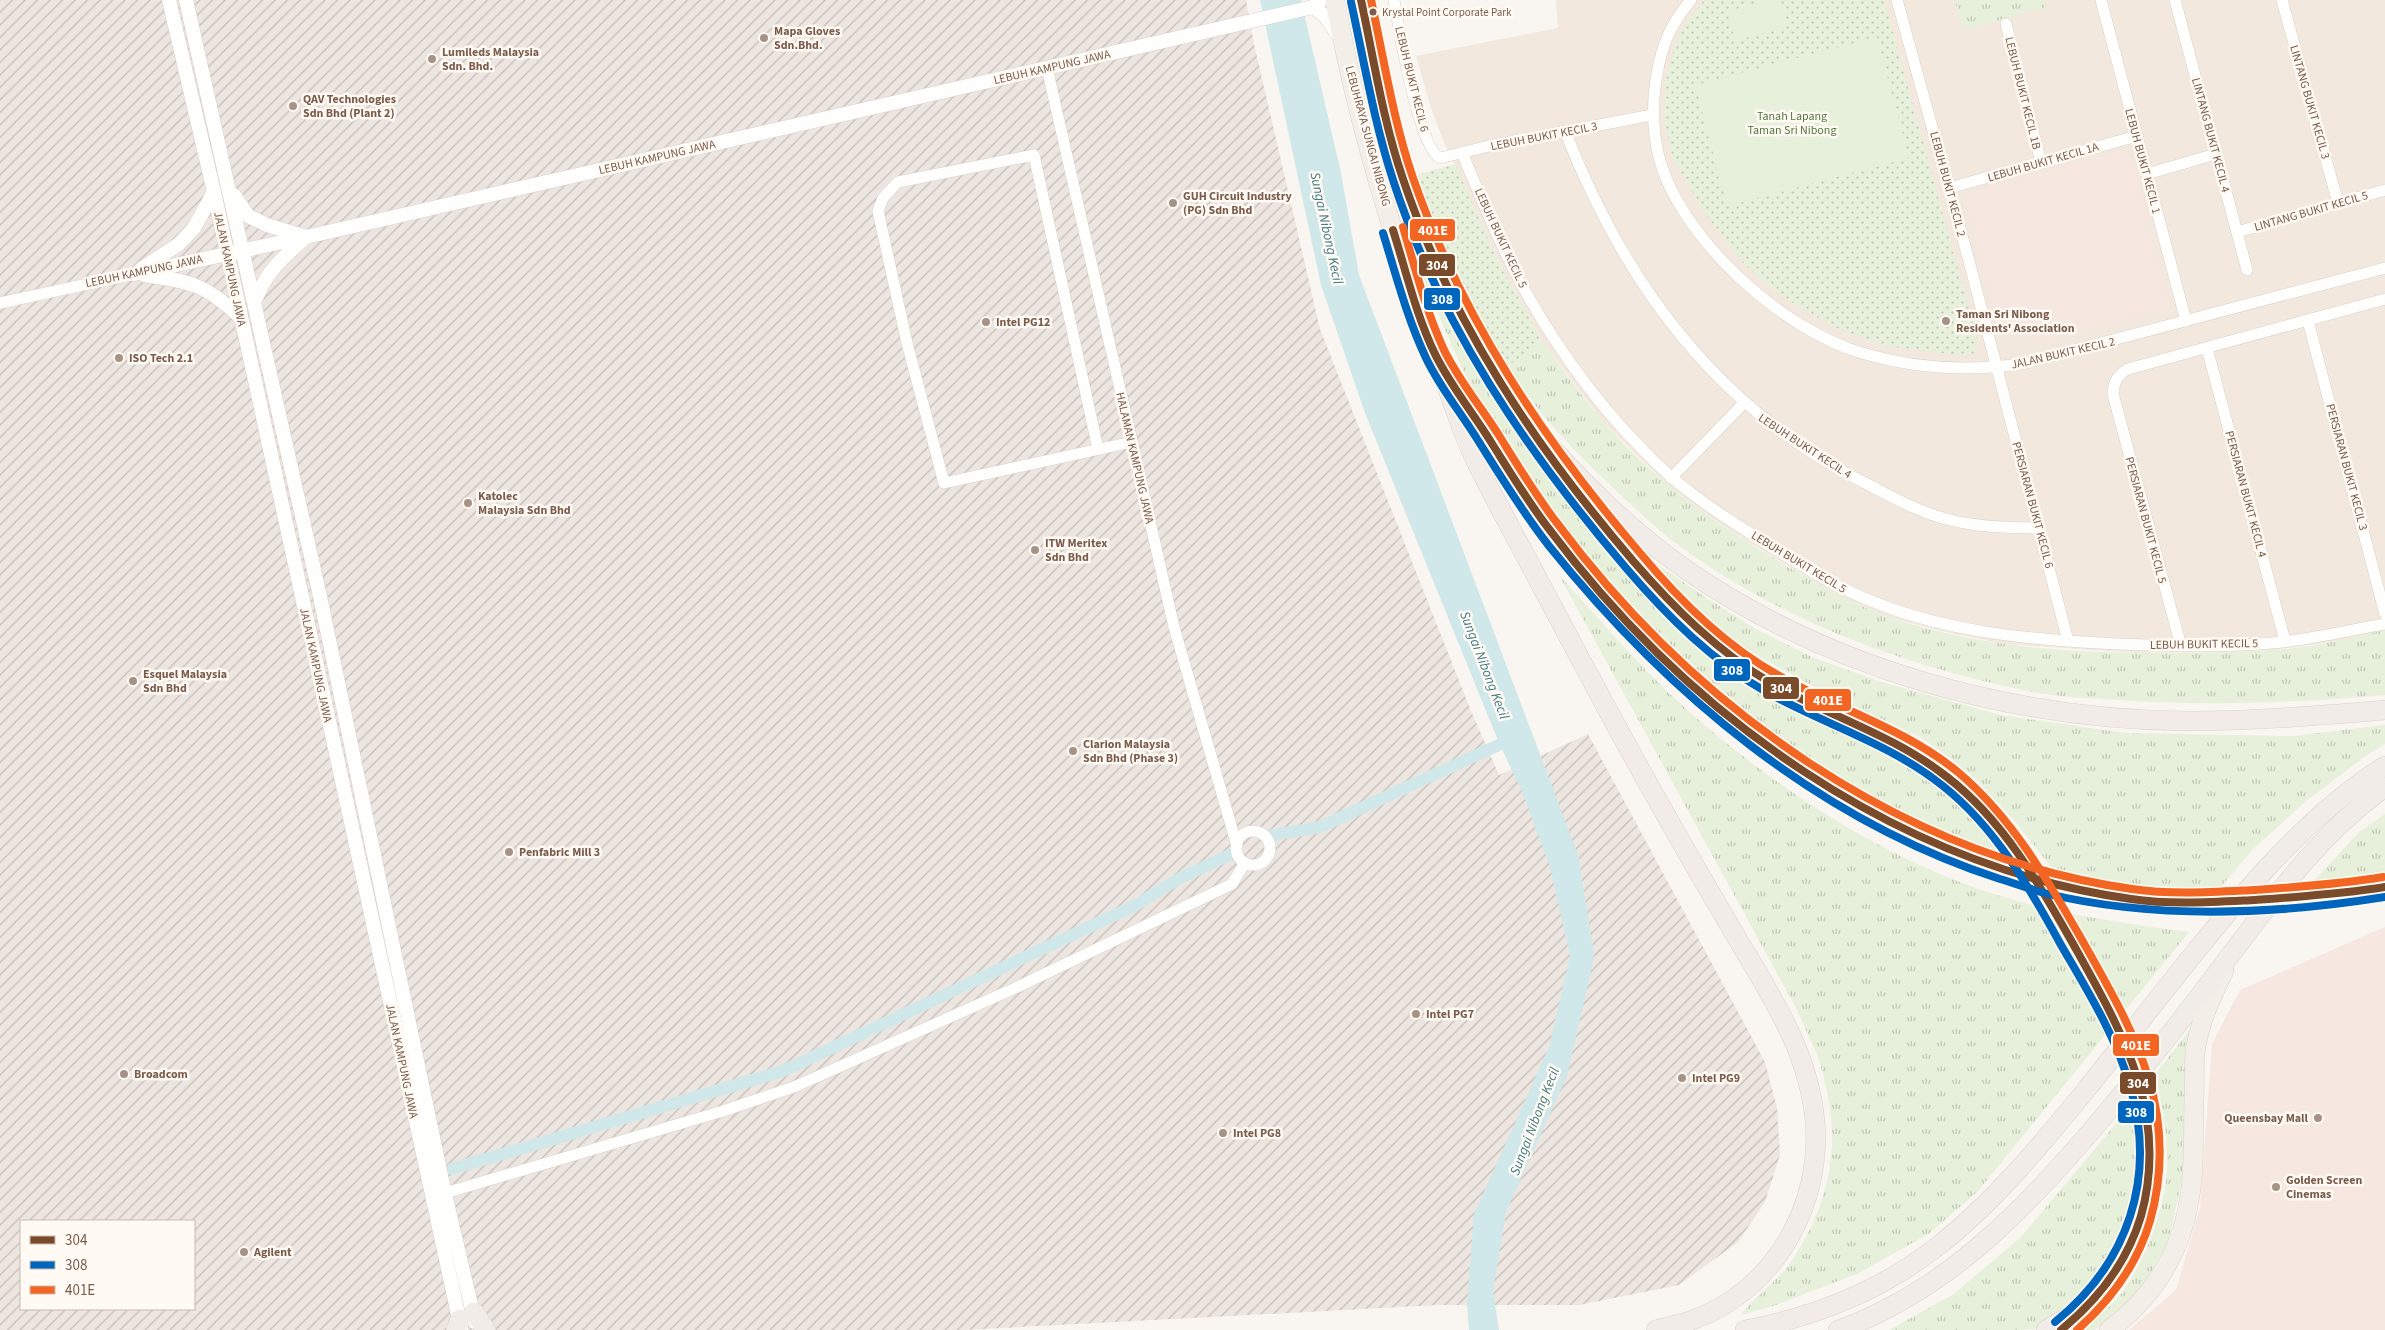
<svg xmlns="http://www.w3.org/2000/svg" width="2385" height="1330" font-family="'Source Sans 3',sans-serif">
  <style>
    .residential { fill: #f2e8de }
    .commercial { fill: #f6e8e1 }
    .industrial { fill: url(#industrial-furrows); fill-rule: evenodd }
    .grass { fill: url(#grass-tufts) }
    .park { fill: url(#park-dots) }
    .garden { fill: #e7f0db }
    .water { fill: #d0e8ea }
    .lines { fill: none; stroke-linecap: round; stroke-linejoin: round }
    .canal { stroke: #d0e8ea; stroke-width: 12 }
    .minor-casing { stroke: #d7d1cb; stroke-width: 12 }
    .tertiary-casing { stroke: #d7d1cb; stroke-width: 15 }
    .primary-casing { stroke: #dad1cc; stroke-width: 20 }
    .trunk-casing { stroke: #dad1cc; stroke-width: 20 }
    .minor { stroke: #fefefd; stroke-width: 11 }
    .tertiary { stroke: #fefefd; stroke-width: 14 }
    .primary { stroke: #f3eee8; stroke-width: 19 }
    .trunk { stroke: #f2ece8; stroke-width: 19 }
    .trunk-bridge-casing { stroke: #dad1cc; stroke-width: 20; stroke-linecap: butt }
    .trunk-bridge { stroke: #f2ece8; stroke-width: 19 }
    .bus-1-casing { stroke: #fffaf3; stroke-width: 11 }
    .bus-2-casing { stroke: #fffaf3; stroke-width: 11 }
    .bus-3-casing { stroke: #fffaf3; stroke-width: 11 }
    .bus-1 { stroke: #7a4b2a; stroke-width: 8 }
    .bus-2 { stroke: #0065bd; stroke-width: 8 }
    .bus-3 { stroke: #f26522; stroke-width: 8 }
    .bus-dot { fill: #7a5c4d; stroke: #fffaf3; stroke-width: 2 }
    .poi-dot { fill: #a69286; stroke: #fffaf3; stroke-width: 2 }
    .labels { text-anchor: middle; stroke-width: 5; stroke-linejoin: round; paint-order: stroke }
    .bus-label { font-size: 11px; fill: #7a5c4d; stroke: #fffaf3; text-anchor: start }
    .poi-label { font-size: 12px; font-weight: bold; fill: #7a5c4d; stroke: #fffaf3; text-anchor: start }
    .street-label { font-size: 12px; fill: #7a5c4d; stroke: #fffaf3 }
    .park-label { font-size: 12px; fill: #537a41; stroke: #fffaf3 }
    .water-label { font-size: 14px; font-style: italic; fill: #437c86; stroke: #fffaf3 }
    .line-badge { stroke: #fffaf3; stroke-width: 2 }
    .badge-label { font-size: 14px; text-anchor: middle; font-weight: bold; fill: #fff }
  </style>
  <defs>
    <pattern id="industrial-furrows" width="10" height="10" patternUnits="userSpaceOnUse" patternTransform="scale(1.25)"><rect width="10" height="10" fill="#ede5e0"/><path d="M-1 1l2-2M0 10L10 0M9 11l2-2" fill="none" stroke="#c5bdb8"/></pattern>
    <pattern id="grass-tufts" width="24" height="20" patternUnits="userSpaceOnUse" patternTransform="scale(1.25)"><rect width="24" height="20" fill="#e7f0db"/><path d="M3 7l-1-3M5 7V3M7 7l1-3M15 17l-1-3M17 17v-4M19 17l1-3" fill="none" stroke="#c0c6b4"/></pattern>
    <pattern id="park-dots" width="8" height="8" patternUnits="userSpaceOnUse" patternTransform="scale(1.25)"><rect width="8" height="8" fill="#e7f0db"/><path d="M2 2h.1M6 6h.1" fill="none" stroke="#c0c6b4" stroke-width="1.8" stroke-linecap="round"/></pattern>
  </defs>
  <rect width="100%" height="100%" fill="#f9f5f0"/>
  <path class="residential" d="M1556,0H2385V630L2345,640L2274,650L2137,653L2005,644L1941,631L1888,617L1839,596L1750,543L1706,514L1669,486L1604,423L1542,341L1495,255L1445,145L1431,108L1416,56L1558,28Z"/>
  <g class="commercial">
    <path d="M2119,151L2132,158L2168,300L2159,311L2028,343L2020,311L1995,317L1966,202L1971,192Z"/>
    <path d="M2385,927V1330H2129L2176,1290L2200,1207L2212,1044L2240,990Z"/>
  </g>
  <path class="industrial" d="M0,0H1246L1254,44L1320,329L1471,711L1499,775L1588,734L1765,1062L1777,1108L1780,1155L1765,1202L1738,1242L1679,1285L1579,1305H1438L965,1330H0ZM21,1221H194V1309H21Z"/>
  <g class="grass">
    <path d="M1955,0H2044L2046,7L1963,30Z"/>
    <path d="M1409,241L1472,364L1504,415L1530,452L1588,523L1675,624L1706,652L1746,681L1822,722L1848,732L1908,763L1963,808L1984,829L2013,869C1983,857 1950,847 1921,832C1822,782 1734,714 1657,636C1613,592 1571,547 1535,496C1481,419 1443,329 1409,241Z"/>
    <path d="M1542,341C1562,368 1581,396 1603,421C1656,484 1728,532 1799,573C1828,589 1857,606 1889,617C1977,647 2074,654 2167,653C2202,652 2237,652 2272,650C2310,648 2348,639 2385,630V695C2296,703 2206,706 2117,700C2088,698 2057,697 2028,691C1905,666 1785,622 1682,548C1655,528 1629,503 1604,479C1568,445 1535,409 1507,367Z"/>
    <path d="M1651,560L1702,595L1754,628L1812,657L1878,681L2000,715L2125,733L2294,736L2385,725V744L2367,755L2305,802L2252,850L2216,893H2138L2055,872L2014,820L1973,777L1950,758L1920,737L1822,691L1749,651L1716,626Z"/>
    <path d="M1559,575C1600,620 1639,666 1684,707C1774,788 1890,864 2007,898C2066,915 2128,924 2189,932L1978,1191L1930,1233L1859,1273L1776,1305L1741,1315C1756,1295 1779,1280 1793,1259C1833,1198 1842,1137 1821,1067C1815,1047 1804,1027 1796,1008Z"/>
    <path d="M2385,814V878L2302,894L2358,833Z"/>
    <path d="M2191,1028L2184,1171L2168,1242L2137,1296L2095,1330H2081C2091,1321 2104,1313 2113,1303C2141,1275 2165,1209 2167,1170C2168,1138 2163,1106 2155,1075Z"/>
    <path d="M2135,1101C2150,1180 2135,1259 2065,1308C2055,1315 2045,1325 2034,1329C2024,1330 2009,1330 1999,1330C1963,1330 1926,1330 1889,1330L1954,1294L2021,1237Z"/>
  </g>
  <g class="park">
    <path d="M1704,0H1884L1978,342L1974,353L1967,356L1886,346L1839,329L1811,314L1774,291L1744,264L1706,215L1672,156L1664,118L1666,79L1675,45L1687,22Z"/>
    <path d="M1455,164L1495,255L1542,341L1507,367L1464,292L1416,175Z"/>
  </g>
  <g class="garden">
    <path d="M1767,0H1780L1788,26L1735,41L1727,12Z"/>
    <path d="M1877,37L1909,158L1727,206L1695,85Z"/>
  </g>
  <path class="water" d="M1260,0H1301L1341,173L1359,275L1578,855L1594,953L1593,963L1567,1076L1506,1212L1493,1291L1499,1330H1469L1467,1304L1474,1214L1549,1047L1570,956L1550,867L1523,794L1499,743L1365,413L1321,285Z"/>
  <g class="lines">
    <g class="canal">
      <path d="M1267,836L1320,827L1514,738"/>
      <path d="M452,1169L783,1071L1136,905L1180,878L1236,852"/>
    </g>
    <g class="minor-casing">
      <g id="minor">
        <path d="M1394,0C1399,28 1418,146 1440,158L1489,146L1652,115"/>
        <path d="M1691,0C1671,24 1662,44 1657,74C1652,102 1652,126 1658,153C1677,236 1782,330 1862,353C1916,369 1971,372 2026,363L2385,268"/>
        <path d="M1897,0L1969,261L2068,641"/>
        <path d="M2101,0L2186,321"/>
        <path d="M2175,0L2247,270"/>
        <path d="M2282,0L2338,203"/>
        <path d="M2006,24L2041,163"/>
        <path d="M1047,68L1174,627L1237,846"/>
        <path d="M1565,131C1626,287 1720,413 1873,487C1896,499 1920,512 1946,519C1976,527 2008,528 2039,528"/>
        <path d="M1462,153C1478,190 1493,228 1511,264C1544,330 1592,399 1644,451C1676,485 1713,510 1753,535C1793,561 1834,587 1879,604C1948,631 2025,639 2099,643C2160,646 2222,648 2283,642C2317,638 2351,630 2385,624"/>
        <path d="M2147,174L2216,154"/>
        <path d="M1949,188L2137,136"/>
        <path d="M2237,232L2385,190"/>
        <path d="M0,303L134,274"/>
        <path d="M2308,321L2385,614"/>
        <path d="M2207,348L2285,641"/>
        <path d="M1098,449L1034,155L898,182L883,198L878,211L907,343L944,483L1132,442"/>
        <path d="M1671,478L1744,403"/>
        <path d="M2181,646L2113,394C2114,382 2117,375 2128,369L2385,299"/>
        <circle cx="1253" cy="848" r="17"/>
        <path d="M445,1193L723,1111L794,1087L1013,989L1232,884L1245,863"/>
      </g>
    </g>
    <g class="tertiary-casing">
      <g id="tertiary">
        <path d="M169,0L214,192L461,1328"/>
        <path d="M186,0L321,601L444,1190L475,1322"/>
        <path d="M1313,7L1325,16L1339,36"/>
        <path d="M234,195L248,216L267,225L303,236"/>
        <path d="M141,269L179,244L194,228L214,192"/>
        <path d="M134,274L306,237L1313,7L1321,0"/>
        <path d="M144,275C190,281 207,285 241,318"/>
        <path d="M255,300C268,270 281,259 306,237"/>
      </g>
    </g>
    <g class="primary-casing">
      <g id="primary">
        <path d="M1335,0C1357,121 1393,240 1436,355"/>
        <path d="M1361,0L1381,96L1401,174L1415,214L1466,325L1517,410"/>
        <path d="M2109,1330C2151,1300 2181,1253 2189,1201C2195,1169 2193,1135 2194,1103C2195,1084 2193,1064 2196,1046C2201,1019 2212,995 2224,971"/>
      </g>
    </g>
    <g class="trunk-casing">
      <g id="trunk">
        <path d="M1436,355C1448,389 1459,425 1474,457C1495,501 1519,543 1541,585C1581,660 1620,735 1662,808C1685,850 1710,892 1734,933C1769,993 1809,1050 1815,1122C1822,1205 1775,1289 1695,1319C1683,1324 1669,1326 1656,1330"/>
        <path d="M1455,385C1488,437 1518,490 1556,539C1703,727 1918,886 2164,901"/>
        <path d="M1517,410C1568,467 1622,525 1685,569C1831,670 2011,719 2187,721C2253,721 2319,716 2385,710"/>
        <path d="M1565,477C1610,535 1668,613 1727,655C1792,701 1871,722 1936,768C1966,790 1990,816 2013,845"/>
        <path d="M2339,893L2385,887"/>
        <path d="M474,1312L486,1330"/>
        <path d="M456,1330L460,1319"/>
        <path d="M1745,1330C1814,1317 1882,1290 1938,1246C1994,1202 2041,1145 2086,1090C2145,1016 2202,940 2265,870C2301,831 2340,794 2385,766"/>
        <path d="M1838,1330C1946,1292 2026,1208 2098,1123C2144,1069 2187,1013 2229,957C2276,895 2321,833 2385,787"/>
        <path d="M2046,1330C2069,1317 2090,1303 2107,1284C2151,1234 2160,1157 2145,1095"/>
      </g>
    </g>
    <use href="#minor" class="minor"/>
    <use href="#tertiary" class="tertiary"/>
    <use href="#primary" class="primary"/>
    <use href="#trunk" class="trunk"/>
    <g class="trunk-bridge-casing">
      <g id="trunk-bridge">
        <path d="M2013,845L2033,874L2120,1030L2132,1056L2145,1095"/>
        <path d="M2164,901L2253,900L2339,893"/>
      </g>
    </g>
    <use href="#trunk-bridge" class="trunk-bridge"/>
    <g class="bus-1-casing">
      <g id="bus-1">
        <path d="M1361,0C1374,60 1383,121 1403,179C1451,322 1536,448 1634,562C1674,608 1718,652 1771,683C1829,716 1894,735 1947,777C2003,820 2038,882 2072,942C2121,1030 2170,1112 2141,1216C2127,1263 2099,1299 2061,1330"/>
        <path d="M1393,230C1406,271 1416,315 1435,354C1450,385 1473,413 1491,442C1510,472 1528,502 1549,529C1689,716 1896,866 2131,899C2171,905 2214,902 2255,900C2298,897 2342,894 2385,887"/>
      </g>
    </g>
    <g class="bus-2-casing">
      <g id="bus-2">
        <path d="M1351,2C1364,61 1374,122 1393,180C1440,325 1527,452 1626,568C1667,616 1713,662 1768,693C1826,725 1891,744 1943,786C1996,828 2029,887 2061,945C2087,990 2116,1036 2130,1086C2157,1178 2128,1263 2055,1322"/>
        <path d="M1383,233C1396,275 1407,318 1426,358C1440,388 1462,414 1479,442C1501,477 1523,513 1549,546C1667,693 1818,820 2000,879C2014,883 2029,889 2044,893C2155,920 2272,915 2385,897"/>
      </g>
    </g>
    <g class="bus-3-casing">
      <g id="bus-3">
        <path d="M1371,0C1384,59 1393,120 1413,178C1462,319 1544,441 1640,553C1679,600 1723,644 1776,674C1836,709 1905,728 1959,773C2013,819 2047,879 2082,940C2134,1032 2181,1111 2150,1221C2137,1265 2111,1300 2077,1330"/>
        <path d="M1403,227C1415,268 1426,311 1444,350C1459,381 1482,408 1500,437C1518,466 1536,496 1557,523C1695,708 1900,856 2132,889C2172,895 2214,892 2255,890C2298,887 2341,884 2383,877"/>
      </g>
    </g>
    <use href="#bus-1" class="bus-1"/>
    <use href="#bus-2" class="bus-2"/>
    <use href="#bus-3" class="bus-3"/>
  </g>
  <circle class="bus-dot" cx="1373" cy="12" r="4.5"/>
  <g class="poi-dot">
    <circle cx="764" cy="38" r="5"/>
    <circle cx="432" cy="59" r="5"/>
    <circle cx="293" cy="106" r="5"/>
    <circle cx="1173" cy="203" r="5"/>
    <circle cx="1946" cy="321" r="5"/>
    <circle cx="986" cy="322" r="5"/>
    <circle cx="119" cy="358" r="5"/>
    <circle cx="468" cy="503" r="5"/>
    <circle cx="1035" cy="550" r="5"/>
    <circle cx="133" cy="681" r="5"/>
    <circle cx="1073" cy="751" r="5"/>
    <circle cx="509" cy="852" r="5"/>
    <circle cx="1416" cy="1014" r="5"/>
    <circle cx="124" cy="1074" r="5"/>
    <circle cx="1682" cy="1078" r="5"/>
    <circle cx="2318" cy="1118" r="5"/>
    <circle cx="1223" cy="1133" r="5"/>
    <circle cx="2276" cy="1187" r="5"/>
    <circle cx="244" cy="1252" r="5"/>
  </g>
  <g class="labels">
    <g class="bus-label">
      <text x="1382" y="16">Krystal Point Corporate Park</text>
    </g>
    <g class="poi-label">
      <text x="774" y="35">Mapa Gloves<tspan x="774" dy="14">Sdn.Bhd.</tspan></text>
      <text x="442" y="56">Lumileds Malaysia<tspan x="442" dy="14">Sdn. Bhd.</tspan></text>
      <text x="303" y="103">QAV Technologies<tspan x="303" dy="14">Sdn Bhd (Plant 2)</tspan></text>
      <text x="1183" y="200">GUH Circuit Industry<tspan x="1183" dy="14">(PG) Sdn Bhd</tspan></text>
      <text x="1956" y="318">Taman Sri Nibong<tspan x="1956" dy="14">Residents' Association</tspan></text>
      <text x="996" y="326">Intel PG12</text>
      <text x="129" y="362">ISO Tech 2.1</text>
      <text x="478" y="500">Katolec<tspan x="478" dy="14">Malaysia Sdn Bhd</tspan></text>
      <text x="1045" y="547">ITW Meritex<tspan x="1045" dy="14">Sdn Bhd</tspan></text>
      <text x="143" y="678">Esquel Malaysia<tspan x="143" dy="14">Sdn Bhd</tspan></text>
      <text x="1083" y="748">Clarion Malaysia<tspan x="1083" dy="14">Sdn Bhd (Phase 3)</tspan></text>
      <text x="519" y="856">Penfabric Mill 3</text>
      <text x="1426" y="1018">Intel PG7</text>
      <text x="134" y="1078">Broadcom</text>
      <text x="1692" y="1082">Intel PG9</text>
      <text x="2308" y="1122" text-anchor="end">Queensbay Mall</text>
      <text x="1233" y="1137">Intel PG8</text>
      <text x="2286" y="1184">Golden Screen<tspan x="2286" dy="14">Cinemas</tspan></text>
      <text x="254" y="1256">Agilent</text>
    </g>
    <g class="street-label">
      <text transform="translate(1052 67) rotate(-13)" y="4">LEBUH KAMPUNG JAWA</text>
      <text transform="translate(1412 79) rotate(76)" y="4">LEBUH BUKIT KECIL 6</text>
      <text transform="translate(2023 93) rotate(76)" y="4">LEBUH BUKIT KECIL 1B</text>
      <text transform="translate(2310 102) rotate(74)" y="4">LINTANG BUKIT KECIL 3</text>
      <text transform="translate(2211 135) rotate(75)" y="4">LINTANG BUKIT KECIL 4</text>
      <text transform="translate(1368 136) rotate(75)" y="4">LEBUHRAYA SUNGAI NIBONG</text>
      <text transform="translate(1544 136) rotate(-11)" y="4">LEBUH BUKIT KECIL 3</text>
      <text transform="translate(657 157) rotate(-13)" y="4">LEBUH KAMPUNG JAWA</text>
      <text transform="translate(2143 161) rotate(75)" y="4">LEBUH BUKIT KECIL 1</text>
      <text transform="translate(2043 162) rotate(-16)" y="4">LEBUH BUKIT KECIL 1A</text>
      <text transform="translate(1948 184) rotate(75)" y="4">LEBUH BUKIT KECIL 2</text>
      <text transform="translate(2311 211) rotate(-16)" y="4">LINTANG BUKIT KECIL 5</text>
      <text transform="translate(1501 238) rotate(65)" y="4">LEBUH BUKIT KECIL 5</text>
      <text transform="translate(230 269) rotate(78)" y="4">JALAN KAMPUNG JAWA</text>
      <text transform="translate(144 271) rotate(-12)" y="4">LEBUH KAMPUNG JAWA</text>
      <text transform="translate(2063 353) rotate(-13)" y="4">JALAN BUKIT KECIL 2</text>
      <text transform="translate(1805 446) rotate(33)" y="4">LEBUH BUKIT KECIL 4</text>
      <text transform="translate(1135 458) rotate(77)" y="4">HALAMAN KAMPUNG JAWA</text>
      <text transform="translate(2347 467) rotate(75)" y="4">PERSIARAN BUKIT KECIL 3</text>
      <text transform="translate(2246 494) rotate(75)" y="4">PERSIARAN BUKIT KECIL 4</text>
      <text transform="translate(2033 505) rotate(75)" y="4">PERSIARAN BUKIT KECIL 6</text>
      <text transform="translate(2146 520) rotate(75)" y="4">PERSIARAN BUKIT KECIL 5</text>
      <text transform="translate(1799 562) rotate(31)" y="4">LEBUH BUKIT KECIL 5</text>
      <text transform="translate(2204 644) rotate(-1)" y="4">LEBUH BUKIT KECIL 5</text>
      <text transform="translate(316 665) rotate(78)" y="4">JALAN KAMPUNG JAWA</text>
      <text transform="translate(402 1061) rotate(78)" y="4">JALAN KAMPUNG JAWA</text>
    </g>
    <g class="park-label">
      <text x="1792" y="120">Tanah Lapang<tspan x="1792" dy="14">Taman Sri Nibong</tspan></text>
    </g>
    <g class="water-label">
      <text transform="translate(1327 228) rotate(78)" y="5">Sungai Nibong Kecil</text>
      <text transform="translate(1485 665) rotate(69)" y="5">Sungai Nibong Kecil</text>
      <text transform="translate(1534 1121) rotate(-69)" y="5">Sungai Nibong Kecil</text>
    </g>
  </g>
  <g class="line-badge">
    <rect x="1409" y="218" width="47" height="24" rx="5" fill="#f26522"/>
    <rect x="1418" y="253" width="38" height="24" rx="5" fill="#7a4b2a"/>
    <rect x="1423" y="287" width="38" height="24" rx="5" fill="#0065bd"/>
    <rect x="1713" y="658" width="38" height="24" rx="5" fill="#0065bd"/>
    <rect x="1762" y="676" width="38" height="24" rx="5" fill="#7a4b2a"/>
    <rect x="1804" y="688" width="48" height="24" rx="5" fill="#f26522"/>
    <rect x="2112" y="1033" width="48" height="24" rx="5" fill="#f26522"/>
    <rect x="2119" y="1071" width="38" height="24" rx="5" fill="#7a4b2a"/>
    <rect x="2117" y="1100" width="38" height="24" rx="5" fill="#0065bd"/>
  </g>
  <g class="badge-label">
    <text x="1433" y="235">401E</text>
    <text x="1437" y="270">304</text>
    <text x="1442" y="304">308</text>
    <text x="1732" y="675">308</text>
    <text x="1781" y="693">304</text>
    <text x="1828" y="705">401E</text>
    <text x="2136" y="1050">401E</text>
    <text x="2138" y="1088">304</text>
    <text x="2136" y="1117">308</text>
  </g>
  <rect x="20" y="1220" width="175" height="90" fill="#fffaf3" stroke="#cabbb1"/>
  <rect x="30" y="1236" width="25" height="8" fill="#7a4b2a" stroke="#cabbb1"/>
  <text x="65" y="1245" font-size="15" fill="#7a5c4d">304</text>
  <rect x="30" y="1261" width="25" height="8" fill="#0065bd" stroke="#cabbb1"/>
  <text x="65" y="1270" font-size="15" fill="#7a5c4d">308</text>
  <rect x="30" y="1286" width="25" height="8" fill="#f26522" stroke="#cabbb1"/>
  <text x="65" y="1295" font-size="15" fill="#7a5c4d">401E</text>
</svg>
